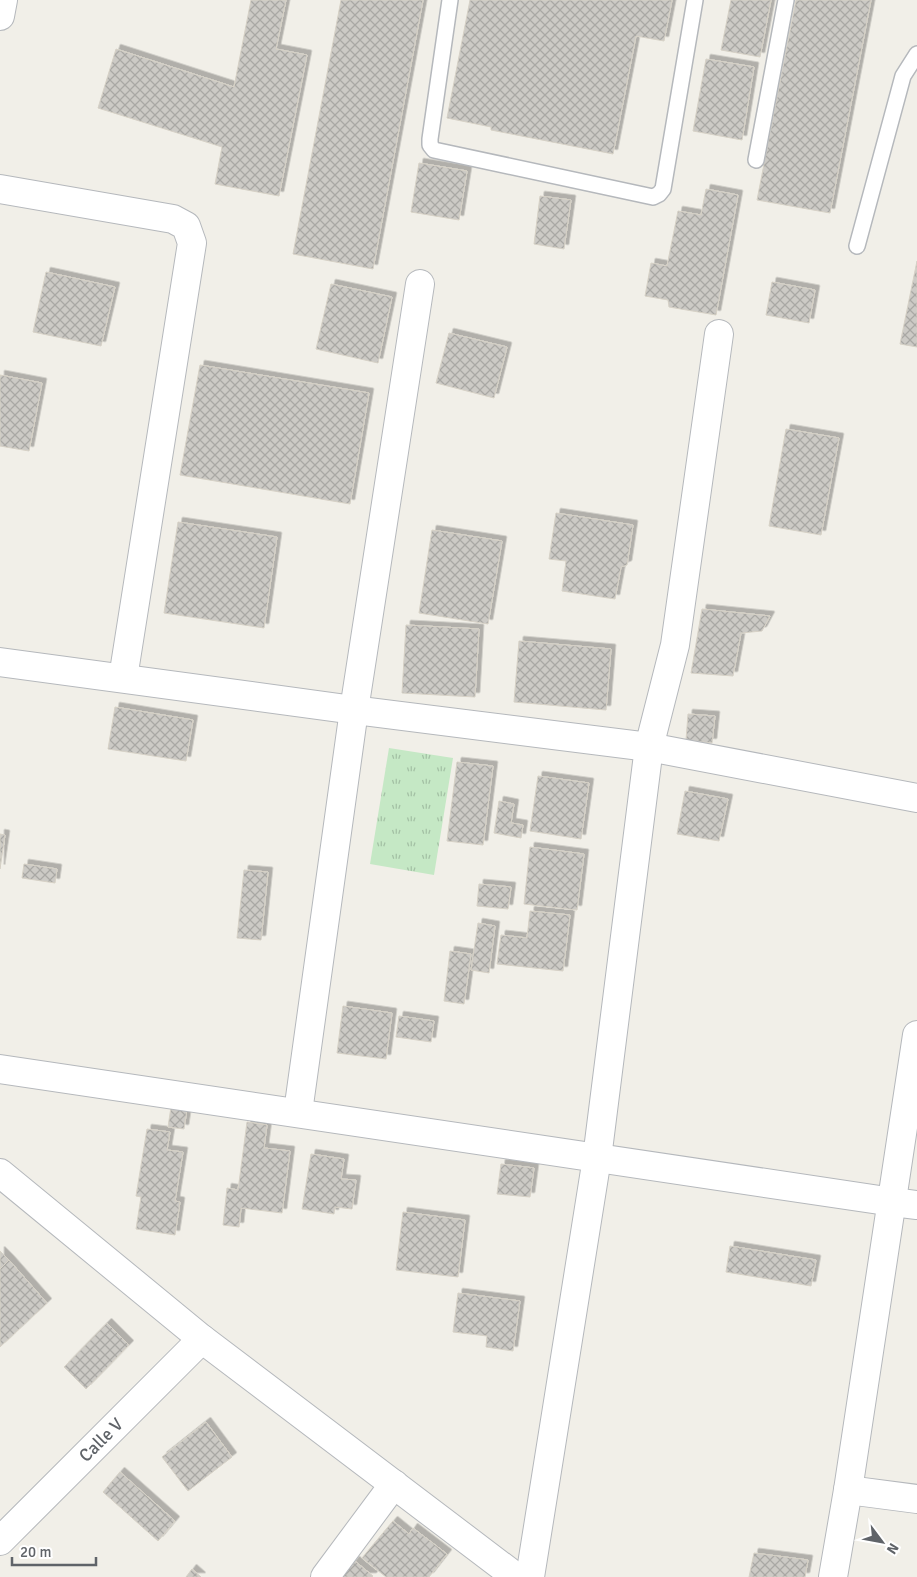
<svg xmlns="http://www.w3.org/2000/svg" width="917" height="1577" font-family="Signika,sans-serif">
  <style>
    .park { fill: url(#park-tufts) }
    .building { fill: url(#building-cross-hatch); stroke: #d6d1c6; filter: url(#shadow) }
    .lines { fill: none; stroke-linecap: round; stroke-linejoin: round }
    .lane-casing { stroke: #b5b8bc; stroke-width: 18 }
    .street-casing { stroke: #b5b8bc; stroke-width: 30 }
    .lane { stroke: #fff; stroke-width: 15 }
    .street { stroke: #fff; stroke-width: 28 }
    .labels { text-anchor: middle; stroke-width: 5; stroke-linejoin: round; paint-order: stroke }
    .street-label { font-size: 18px; fill: #5f6368; stroke: #fff }
  </style>
  <defs>
    <pattern id="park-tufts" width="24" height="20" patternUnits="userSpaceOnUse" patternTransform="scale(1.25)"><rect width="24" height="20" fill="#c5e8c5"/><path d="M3 7l-1-3M5 7V3M7 7l1-3M15 17l-1-3M17 17v-4M19 17l1-3" fill="none" stroke="#a3c0a4"/></pattern>
    <pattern id="building-cross-hatch" width="8" height="8" patternUnits="userSpaceOnUse" patternTransform="scale(1.25)"><rect width="8" height="8" fill="#cccac5"/><path d="M0 0l8 8M0 8l8-8" fill="none" stroke="#a9a8a4"/></pattern>
    <filter id="shadow"><feDropShadow dx="4.5" dy="-4.5" stdDeviation="0" flood-color="#0004"/></filter>
  </defs>
  <rect width="100%" height="100%" fill="#f1efe8"/>
  <path class="park" d="M389,748L453,758L434,875L370,864Z"/>
  <g class="building">
    <path d="M251,0H286L276,49L307,55L279,196L215,184L222,147L98,108L116,49L234,87Z"/>
    <path d="M341,0H423L373,269L293,254Z"/>
    <path d="M470,0H672L664,41L636,36L613,154L491,130V127L447,118Z"/>
    <path d="M731,0H771L760,57L721,50Z"/>
    <path d="M796,0H871L830,213L757,200Z"/>
    <path d="M706,59L754,67L742,140L693,131Z"/>
    <path d="M419,163L467,171L459,220L411,212Z"/>
    <path d="M706,189L738,195L716,315L669,307L668,300L645,296L651,263L667,266L678,211L701,215Z"/>
    <path d="M540,196L571,200L564,249L534,244Z"/>
    <path d="M917,261V347L900,344Z"/>
    <path d="M46,272L115,287L101,346L33,332Z"/>
    <path d="M772,282L815,290L809,323L766,315Z"/>
    <path d="M331,284L392,297L378,363L316,349Z"/>
    <path d="M449,333L507,347L494,398L436,383Z"/>
    <path d="M200,365L369,393L350,504L180,475Z"/>
    <path d="M0,375L42,383L29,451L0,446Z"/>
    <path d="M786,429L839,438L821,535L769,526Z"/>
    <path d="M556,513L633,525L627,565L621,567L615,599L562,591L566,561L549,559Z"/>
    <path d="M178,522L277,537L264,628L164,613Z"/>
    <path d="M432,530L502,541L488,624L419,613Z"/>
    <path d="M702,609L770,616L762,631L741,633L733,676L691,673Z"/>
    <path d="M406,625L479,629L475,697L402,693Z"/>
    <path d="M519,641L611,649L606,710L514,702Z"/>
    <path d="M115,707L193,720L186,761L108,749Z"/>
    <path d="M688,714L715,716L712,743L686,740Z"/>
    <path d="M457,762L493,766L483,845L447,841Z"/>
    <path d="M538,776L589,783L581,839L530,831Z"/>
    <path d="M685,791L728,799L719,841L677,834Z"/>
    <path d="M499,801L514,804L511,823L523,825L521,838L494,833Z"/>
    <path d="M0,834L5,835L0,869Z"/>
    <path d="M530,847L584,854L577,910L524,904Z"/>
    <path d="M24,864L57,869L55,883L22,878Z"/>
    <path d="M244,870L268,872L261,940L237,938Z"/>
    <path d="M479,884L511,887L508,909L477,906Z"/>
    <path d="M530,911L570,915L563,971L497,964L501,935L527,938Z"/>
    <path d="M478,923L495,926L489,973L471,970Z"/>
    <path d="M450,951L471,954L464,1004L444,1001Z"/>
    <path d="M343,1006L392,1013L386,1059L337,1053Z"/>
    <path d="M399,1016L434,1021L431,1042L396,1037Z"/>
    <path d="M171,1107L187,1109L184,1129L168,1127Z"/>
    <path d="M247,1122L267,1125L264,1148L290,1151L282,1213L241,1208L239,1227L223,1225L227,1188L238,1190Z"/>
    <path d="M147,1129L170,1132L167,1150L183,1152L175,1201L180,1202L175,1235L136,1229L141,1197L136,1196Z"/>
    <path d="M311,1154L344,1159L341,1179L356,1180L352,1209L335,1207L334,1214L302,1209Z"/>
    <path d="M501,1164L534,1168L530,1197L497,1194Z"/>
    <path d="M403,1212L465,1220L458,1277L396,1270Z"/>
    <path d="M730,1246L816,1260L811,1286L726,1272Z"/>
    <path d="M0,1251L9,1260L0,1269Z"/>
    <path d="M9,1260L47,1303L0,1347V1269Z"/>
    <path d="M458,1293L520,1301L513,1351L486,1347L487,1336L453,1332Z"/>
    <path d="M107,1323L129,1345L86,1389L64,1367Z"/>
    <path d="M206,1422L232,1457L188,1491L162,1457Z"/>
    <path d="M120,1472L175,1521L158,1541L103,1492Z"/>
    <path d="M393,1521L409,1534L413,1528L447,1554L429,1577H386L362,1558Z"/>
    <path d="M754,1553L808,1560L805,1577H749Z"/>
    <path d="M355,1561L373,1576L372,1577H342Z"/>
    <path d="M192,1569L201,1577H186Z"/>
  </g>
  <g class="lines">
    <g class="lane-casing">
      <g id="lane">
        <path d="M450,0L430,139V145L434,150L653,197L659,194L663,189L695,0"/>
        <path d="M756,160L786,0"/>
        <path d="M857,246L903,76L917,54"/>
      </g>
    </g>
    <g class="street-casing">
      <g id="street">
        <path d="M0,16L3,0"/>
        <path d="M0,189L173,219L186,226L192,243L123,678"/>
        <path d="M0,662L354,710L649,747L917,798"/>
        <path d="M0,1069L893,1202L917,1205"/>
        <path d="M298,1112L354,710L420,284"/>
        <path d="M0,1173L202,1339L516,1577"/>
        <path d="M848,1490L917,1499"/>
        <path d="M0,1541L202,1339"/>
        <path d="M325,1577L394,1484"/>
        <path d="M530,1577L597,1158L649,747L675,645L719,334"/>
        <path d="M833,1577L848,1490L917,1035"/>
      </g>
    </g>
    <use href="#lane" class="lane"/>
    <use href="#street" class="street"/>
  </g>
  <g class="labels">
    <g class="street-label">
      <text transform="translate(101 1440) rotate(-45)" y="6">Calle V</text>
    </g>
  </g>
  <g transform="translate(882 1542) rotate(122)" stroke="#ffffff" stroke-width="4" paint-order="stroke">
  <path d="M0-4L9 19L0 12L-9 19Z" fill="#5f6368"/>
  <text y="-8" font-size="14" font-weight="bold" text-anchor="middle" fill="#5f6368">N</text>
  </g>
  <path d="M12 1557v8h84v-8" fill="none" stroke="#5f6368" stroke-width="2.5"/>
  <text x="20" y="1557" font-size="15" fill="#5f6368" stroke="#ffffff" stroke-width="4" paint-order="stroke">20 m</text>
</svg>
